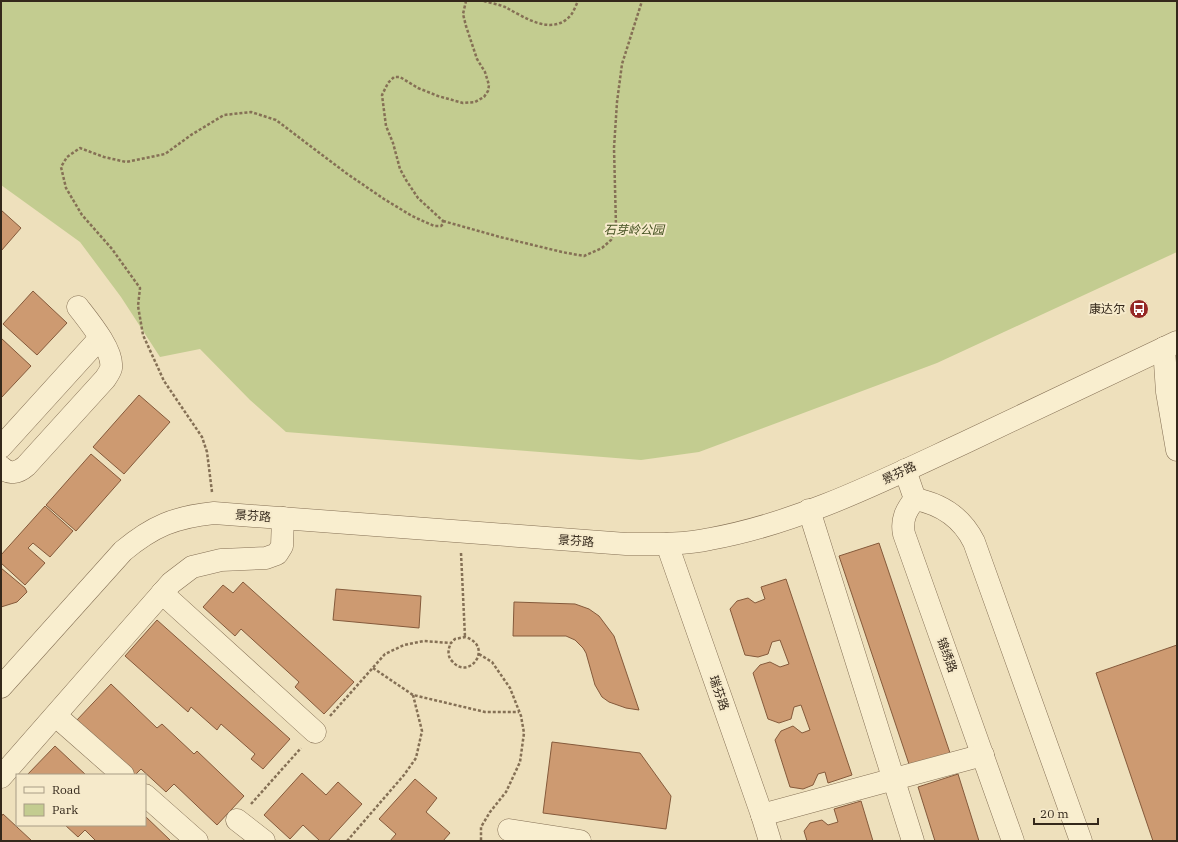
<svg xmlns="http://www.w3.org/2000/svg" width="1178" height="842" font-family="'IBM Plex Serif','Noto Sans SC',serif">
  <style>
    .green { fill: #c3cc90 }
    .building { fill: #cd9a71; stroke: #855a3b }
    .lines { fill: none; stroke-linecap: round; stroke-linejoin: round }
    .minor-casing { stroke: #857055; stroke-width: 23 }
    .path { stroke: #857055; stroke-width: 2.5; stroke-dasharray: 3 2; stroke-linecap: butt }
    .minor { stroke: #f9eecf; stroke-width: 22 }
    .labels { text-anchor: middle; stroke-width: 4; stroke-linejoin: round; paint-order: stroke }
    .park-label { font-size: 12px; font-style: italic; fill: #445121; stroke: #f6eacb }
    .poi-label { font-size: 12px; fill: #34281b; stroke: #f6eacb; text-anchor: end }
    .street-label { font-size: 12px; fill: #34281b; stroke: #f6eacb }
  </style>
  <rect width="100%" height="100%" fill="#eee0bc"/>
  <path class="green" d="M1,1H1177V252L937,363L699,452L641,460L286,432L250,400L200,349L160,357L121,297L80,242L1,185Z"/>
  <g class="building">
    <path d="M1,210L21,228L1,251Z"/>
    <path d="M33,291L67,323L37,355L3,324Z"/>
    <path d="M1,338L31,366L1,398Z"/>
    <path d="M139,395L170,422L124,474L93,447Z"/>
    <path d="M91,454L121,480L76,531L46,505Z"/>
    <path d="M45,506L73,531L50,557L33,543L28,548L45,563L25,585L1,563V555Z"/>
    <path d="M879,543L950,753L910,767L839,556Z"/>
    <path d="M1,568L25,588L27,592L17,602L1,607Z"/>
    <path d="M786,579L852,775L828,783L825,772L818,774L813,785L803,789L790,787L775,740L781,731L793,726L802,733L810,730L801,705L794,707L791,719L779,723L768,719L753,673L760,665L770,662L780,667L789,664L780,640L772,642L768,654L758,657L745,655L730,609L737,601L748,598L755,603L765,599L761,587Z"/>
    <path d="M243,582L354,682L324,714L295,687L299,682L241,629L235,636L203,607L223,585L233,593Z"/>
    <path d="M336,589L421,596L419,628L333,620Z"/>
    <path d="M514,602L575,604L589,609L599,616L614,636L639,710L626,708L609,702L602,697L595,685L586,653L583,648L575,640L566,636H513Z"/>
    <path d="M157,620L290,739L263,769L251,759L255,754L221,724L217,730L191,707L188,712L125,656Z"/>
    <path d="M1177,645V841H1153L1096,673Z"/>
    <path d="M111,684L157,728L162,724L194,754L197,751L244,796L217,825L174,784L166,792L141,769L135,775H133L76,721Z"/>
    <path d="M552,742L640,753L671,796L666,829L543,813Z"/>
    <path d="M55,746L86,775H27Z"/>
    <path d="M302,773L326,795L338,782L362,804L328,841H320L303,825L290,839L264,815Z"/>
    <path d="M958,774L979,841H935L918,787Z"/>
    <path d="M415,779L437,798L426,812L450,833L443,841H390L396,834L379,819Z"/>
    <path d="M861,801L873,841H807L804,831L810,823L822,820L828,825L838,822L834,809Z"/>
    <path d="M3,814L32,841H1V817Z"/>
    <path d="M145,816L171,841H96L85,830L78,837L65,825H145Z"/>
  </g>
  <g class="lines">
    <g class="minor-casing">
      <g id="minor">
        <path d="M1164,348L1167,392L1177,450"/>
        <path d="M1,447L100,338"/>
        <path d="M1,467C9,475 18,473 26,466L105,379C107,376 110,372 111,368C114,351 88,320 78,307"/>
        <path d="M905,470L915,499C906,510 901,520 904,534L1013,841"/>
        <path d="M915,499C941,504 962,518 974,542L1081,841"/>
        <path d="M809,510L913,841"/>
        <path d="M667,544L762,815L770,841"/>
        <path d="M162,593L315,732"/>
        <path d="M1,687L123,551C153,526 175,517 214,513L626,544C654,544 682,545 710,539C799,523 882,481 964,443C1035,409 1106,376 1177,342"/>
        <path d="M56,716L123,775"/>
        <path d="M1,777L171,583L192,567L221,560L266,558L277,554L282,546L283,518"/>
        <path d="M145,795L197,841"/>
        <path d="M762,815L983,755"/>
        <path d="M237,820L264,841"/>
        <path d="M509,830L580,841"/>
      </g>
    </g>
    <g class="path">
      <path d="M484,1C490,3 498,4 505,7C524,17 552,37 571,15C574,11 576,5 578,1"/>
      <path d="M443,221L500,237L562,252L584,256L602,248L611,240L616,226L614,148L617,102L622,64L642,1"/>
      <path d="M212,492L207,452L202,437L164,381L143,335L138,306L140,288L112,249L82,215L66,188L61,167L67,157L80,148L104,157L126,162L165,154L191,135L224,115L251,112L276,120L346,173L384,199L412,216L434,226H441L443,224V221L418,198L406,180L400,169L393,143L386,126L382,95L388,83L394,77H400L418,88L438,96L463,103L475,102L484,97L488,91L489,85L485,72L477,59L466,26L463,14L466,1"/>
      <path d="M461,553L465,637"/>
      <path d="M479,654L492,662L510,688L521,716L524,733L520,762L506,792L490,812L481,827V841"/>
      <path d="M373,668L413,695L485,712H519"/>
      <path d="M330,716L385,654L404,645L424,641L451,643L455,639L465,637C495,646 469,682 452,661C447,656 448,649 451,643"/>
      <path d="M251,804L301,748"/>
      <path d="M347,841L404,775L416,758L422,731L413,695"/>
    </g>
    <use href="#minor" class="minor"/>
  </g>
  <defs>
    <g id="bus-disc" transform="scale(1)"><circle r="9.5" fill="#952724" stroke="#f6eacb"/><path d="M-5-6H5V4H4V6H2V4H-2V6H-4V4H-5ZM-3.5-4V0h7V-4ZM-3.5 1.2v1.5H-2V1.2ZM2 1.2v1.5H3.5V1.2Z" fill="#fff"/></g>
  </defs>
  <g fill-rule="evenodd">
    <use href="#bus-disc" x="1139" y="309"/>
  </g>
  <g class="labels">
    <g class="park-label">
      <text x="634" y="234">石芽岭公园</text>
    </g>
    <g class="poi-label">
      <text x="1125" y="313">康达尔</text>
    </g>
    <g class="street-label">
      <text transform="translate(899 473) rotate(-25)" y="4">景芬路</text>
      <text transform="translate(253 516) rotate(4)" y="4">景芬路</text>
      <text transform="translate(576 541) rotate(4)" y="4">景芬路</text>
      <text transform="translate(947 655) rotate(70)" y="4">锦绣路</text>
      <text transform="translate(719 693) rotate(71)" y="4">瑞芬路</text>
    </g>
  </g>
  <rect width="1178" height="842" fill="none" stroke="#34281b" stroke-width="4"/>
  <rect x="16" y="774" width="130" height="52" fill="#f6eacb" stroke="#a89c85"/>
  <rect x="24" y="787" width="20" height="6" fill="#f9eecf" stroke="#a89c85"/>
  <text x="52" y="794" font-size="12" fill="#34281b">Road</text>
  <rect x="24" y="804" width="20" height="12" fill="#c3cc90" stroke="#a89c85"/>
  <text x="52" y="814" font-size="12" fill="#34281b">Park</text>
  <path d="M1034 818v6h64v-6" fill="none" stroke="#34281b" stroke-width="2"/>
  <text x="1040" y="818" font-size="12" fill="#34281b" stroke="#f6eacb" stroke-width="3" paint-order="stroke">20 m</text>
</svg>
